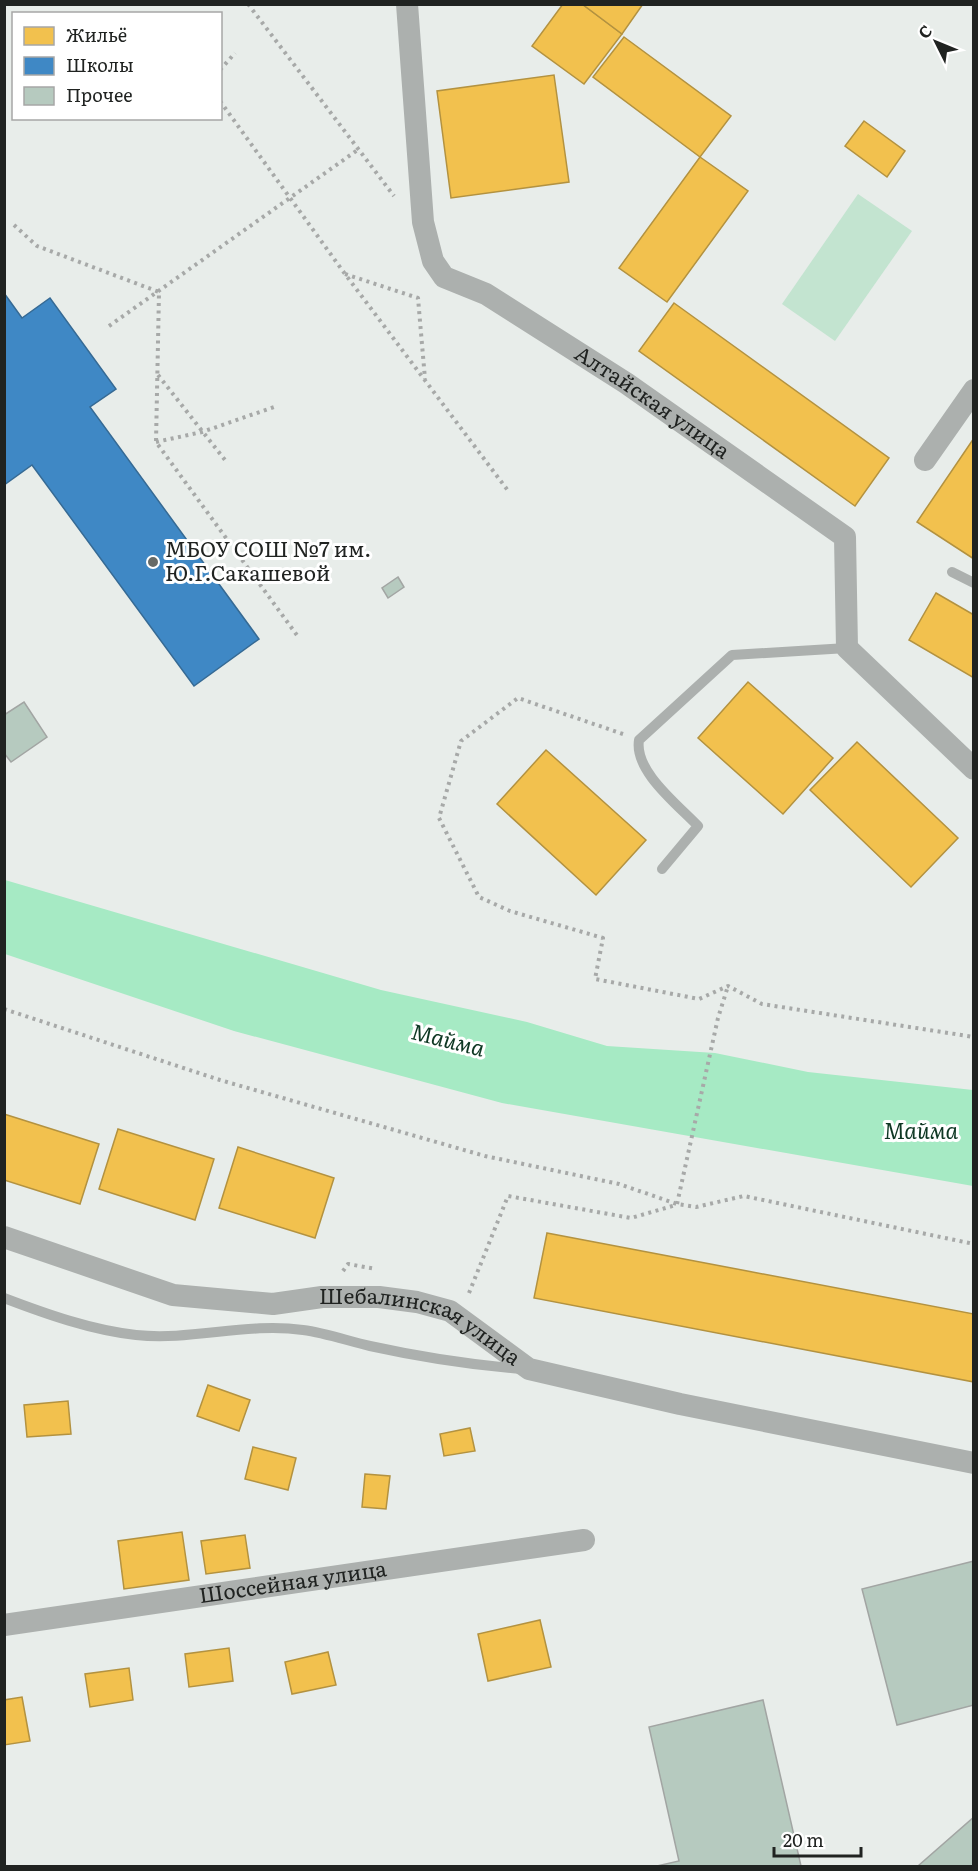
<svg xmlns="http://www.w3.org/2000/svg" width="978" height="1871" font-family="Literata,serif">
  <style>
    .green { fill: #c3e4d0 }
    .water { fill: #a6eac4 }
    .homes { fill: #f2c14e; stroke: #b39240; stroke-width: 1.5 }
    .schools { fill: #3f88c5; stroke: #366a94; stroke-width: 1.5 }
    .building { fill: #b6cabf; stroke: #a2a5a3; stroke-width: 1.5 }
    .lines { fill: none; stroke-linecap: round; stroke-linejoin: round }
    .path { stroke: #a7a9a8; stroke-width: 4; stroke-dasharray: 3 4.5; stroke-linecap: butt }
    .lane { stroke: #acb0ae; stroke-width: 10 }
    .street { stroke: #acb0ae; stroke-width: 22 }
    .poi-dot { fill: #666a67; stroke: #fff; stroke-width: 2 }
    .labels { text-anchor: middle; stroke-width: 6; stroke-linejoin: round; paint-order: stroke }
    .street-label { font-size: 21px; fill: #202321; stroke: #fff }
    .poi-label { font-size: 21px; fill: #202321; stroke: #fff; text-anchor: start }
    .water-label { font-size: 22px; font-style: italic; fill: #0e3723; stroke: #fff }
  </style>
  <rect width="100%" height="100%" fill="#e8edea"/>
  <path class="green" d="M858,194L912,231L835,341L782,304Z"/>
  <path class="water" d="M5,880L381,990L527,1022L607,1046L715,1053L808,1072L973,1090V1186L502,1103L234,1031L5,954Z"/>
  <g class="homes">
    <path d="M563,4H582L622,34L584,84L532,46Z"/>
    <path d="M582,4H643L622,34Z"/>
    <path d="M624,37L731,116L700,157L593,77Z"/>
    <path d="M554,75L569,182L451,198L437,91Z"/>
    <path d="M864,121L905,151L887,177L845,146Z"/>
    <path d="M700,157L748,191L667,302L619,268Z"/>
    <path d="M674,303L889,458L855,506L639,351Z"/>
    <path d="M974,438V559L917,522Z"/>
    <path d="M936,593L974,615V678L909,640Z"/>
    <path d="M748,682L833,758L783,814L698,738Z"/>
    <path d="M857,742L958,838L911,887L810,790Z"/>
    <path d="M546,750L646,840L596,895L497,804Z"/>
    <path d="M4,1114L99,1144L80,1204L4,1180Z"/>
    <path d="M118,1129L214,1159L195,1220L99,1189Z"/>
    <path d="M238,1147L334,1178L315,1238L219,1208Z"/>
    <path d="M547,1233L974,1314V1382L534,1298Z"/>
    <path d="M208,1385L250,1400L239,1431L197,1416Z"/>
    <path d="M68,1401L71,1434L27,1437L24,1405Z"/>
    <path d="M470,1428L475,1451L444,1456L440,1434Z"/>
    <path d="M253,1447L296,1458L288,1490L245,1479Z"/>
    <path d="M365,1474L390,1476L386,1509L362,1507Z"/>
    <path d="M182,1532L189,1580L124,1589L118,1541Z"/>
    <path d="M245,1535L250,1568L206,1574L201,1541Z"/>
    <path d="M540,1620L551,1667L488,1681L478,1634Z"/>
    <path d="M229,1648L233,1681L189,1687L185,1654Z"/>
    <path d="M328,1652L336,1685L292,1694L285,1662Z"/>
    <path d="M129,1668L133,1700L90,1707L85,1674Z"/>
    <path d="M22,1697L30,1741L4,1745V1700Z"/>
  </g>
  <path class="schools" d="M4,293L22,318L50,298L116,389L90,407L259,639L194,686L32,465L4,485Z"/>
  <g class="building">
    <path d="M398,577L404,587L388,598L382,588Z"/>
    <path d="M24,702L47,737L11,762L4,753V715Z"/>
    <path d="M974,1561V1705L897,1725L862,1589Z"/>
    <path d="M763,1700L801,1866H657L679,1861L649,1727Z"/>
    <path d="M974,1817V1866H918Z"/>
  </g>
  <g class="lines">
    <g class="path">
      <path d="M248,4L394,196"/>
      <path d="M220,70L235,53"/>
      <path d="M220,101L345,274L509,492"/>
      <path d="M14,225L37,246L159,292L156,442L299,638"/>
      <path d="M345,274L418,298L425,379"/>
      <path d="M109,326L359,149"/>
      <path d="M158,375L225,460"/>
      <path d="M156,442L202,432L277,406"/>
      <path d="M623,734L518,698L461,741L439,818L479,897L510,911L603,938L595,979L699,999L728,986L762,1004L974,1037"/>
      <path d="M4,1009L220,1080L485,1156L619,1184L677,1204L696,1207L744,1196L974,1244"/>
      <path d="M677,1204L718,1018L728,986"/>
      <path d="M343,1271L348,1264L376,1269"/>
      <path d="M469,1293L508,1196L631,1218L676,1205"/>
    </g>
    <g class="lane">
      <path d="M952,572L974,583"/>
      <path d="M662,869L698,826C677,804 634,771 639,740L732,655L847,648"/>
      <path d="M4,1298C46,1314 91,1330 136,1335C192,1341 247,1322 303,1330C326,1333 348,1341 370,1346C420,1357 471,1365 523,1369"/>
    </g>
    <g class="street">
      <path id="s1" d="M407,4L423,222L433,261L444,277L486,294L626,383L845,537L847,648L974,769"/>
      <path d="M925,460L974,390"/>
      <path id="s2" d="M4,1237L173,1295L273,1304L322,1297H379L417,1302L450,1311L529,1369L680,1404L974,1463"/>
      <path id="s3" d="M4,1625L584,1540"/>
    </g>
  </g>
  <circle class="poi-dot" cx="153" cy="562" r="6"/>
  <g class="labels">
    <g class="street-label">
      <text dy="7" stroke="none"><textPath href="#s1" startOffset="522">Алтайская улица</textPath></text>
      <text dy="7" stroke="none"><textPath href="#s2" startOffset="434">Шебалинская улица</textPath></text>
      <text dy="7" stroke="none"><textPath href="#s3" startOffset="292">Шоссейная улица</textPath></text>
    </g>
    <g class="poi-label">
      <text x="165" y="557">МБОУ СОШ №7 им.<tspan x="165" dy="24">Ю.Г.Сакашевой</tspan></text>
    </g>
    <g class="water-label">
      <text transform="translate(448 1040) rotate(14)" y="8">Майма</text>
      <text x="921" y="1139">Майма</text>
    </g>
  </g>
  <rect width="978" height="1871" fill="none" stroke="#202321" stroke-width="12"/>
  <rect x="12" y="12" width="210" height="108" fill="#ffffff" stroke="#a6a7a6" stroke-width="1.5"/>
  <rect x="24" y="27" width="30" height="18" fill="#f2c14e" stroke="#a6a7a6" stroke-width="1.5"/>
  <text x="66" y="42" font-size="18" fill="#202321">Жильё</text>
  <rect x="24" y="57" width="30" height="18" fill="#3f88c5" stroke="#a6a7a6" stroke-width="1.5"/>
  <text x="66" y="72" font-size="18" fill="#202321">Школы</text>
  <rect x="24" y="87" width="30" height="18" fill="#b6cabf" stroke="#a6a7a6" stroke-width="1.5"/>
  <text x="66" y="102" font-size="18" fill="#202321">Прочее</text>
  <g transform="translate(936 42) rotate(313)" stroke="#ffffff" stroke-width="4.5" paint-order="stroke">
  <path d="M0-4.5L10 22L0 15L-10 22Z" fill="#202321"/>
  <text y="-9" font-size="16" font-weight="bold" text-anchor="middle" fill="#202321">С</text>
  </g>
  <path d="M774 1847v9h87v-9" fill="none" stroke="#202321" stroke-width="3"/>
  <text x="783" y="1847" font-size="18" fill="#202321" stroke="#ffffff" stroke-width="4.5" paint-order="stroke">20 m</text>
</svg>
